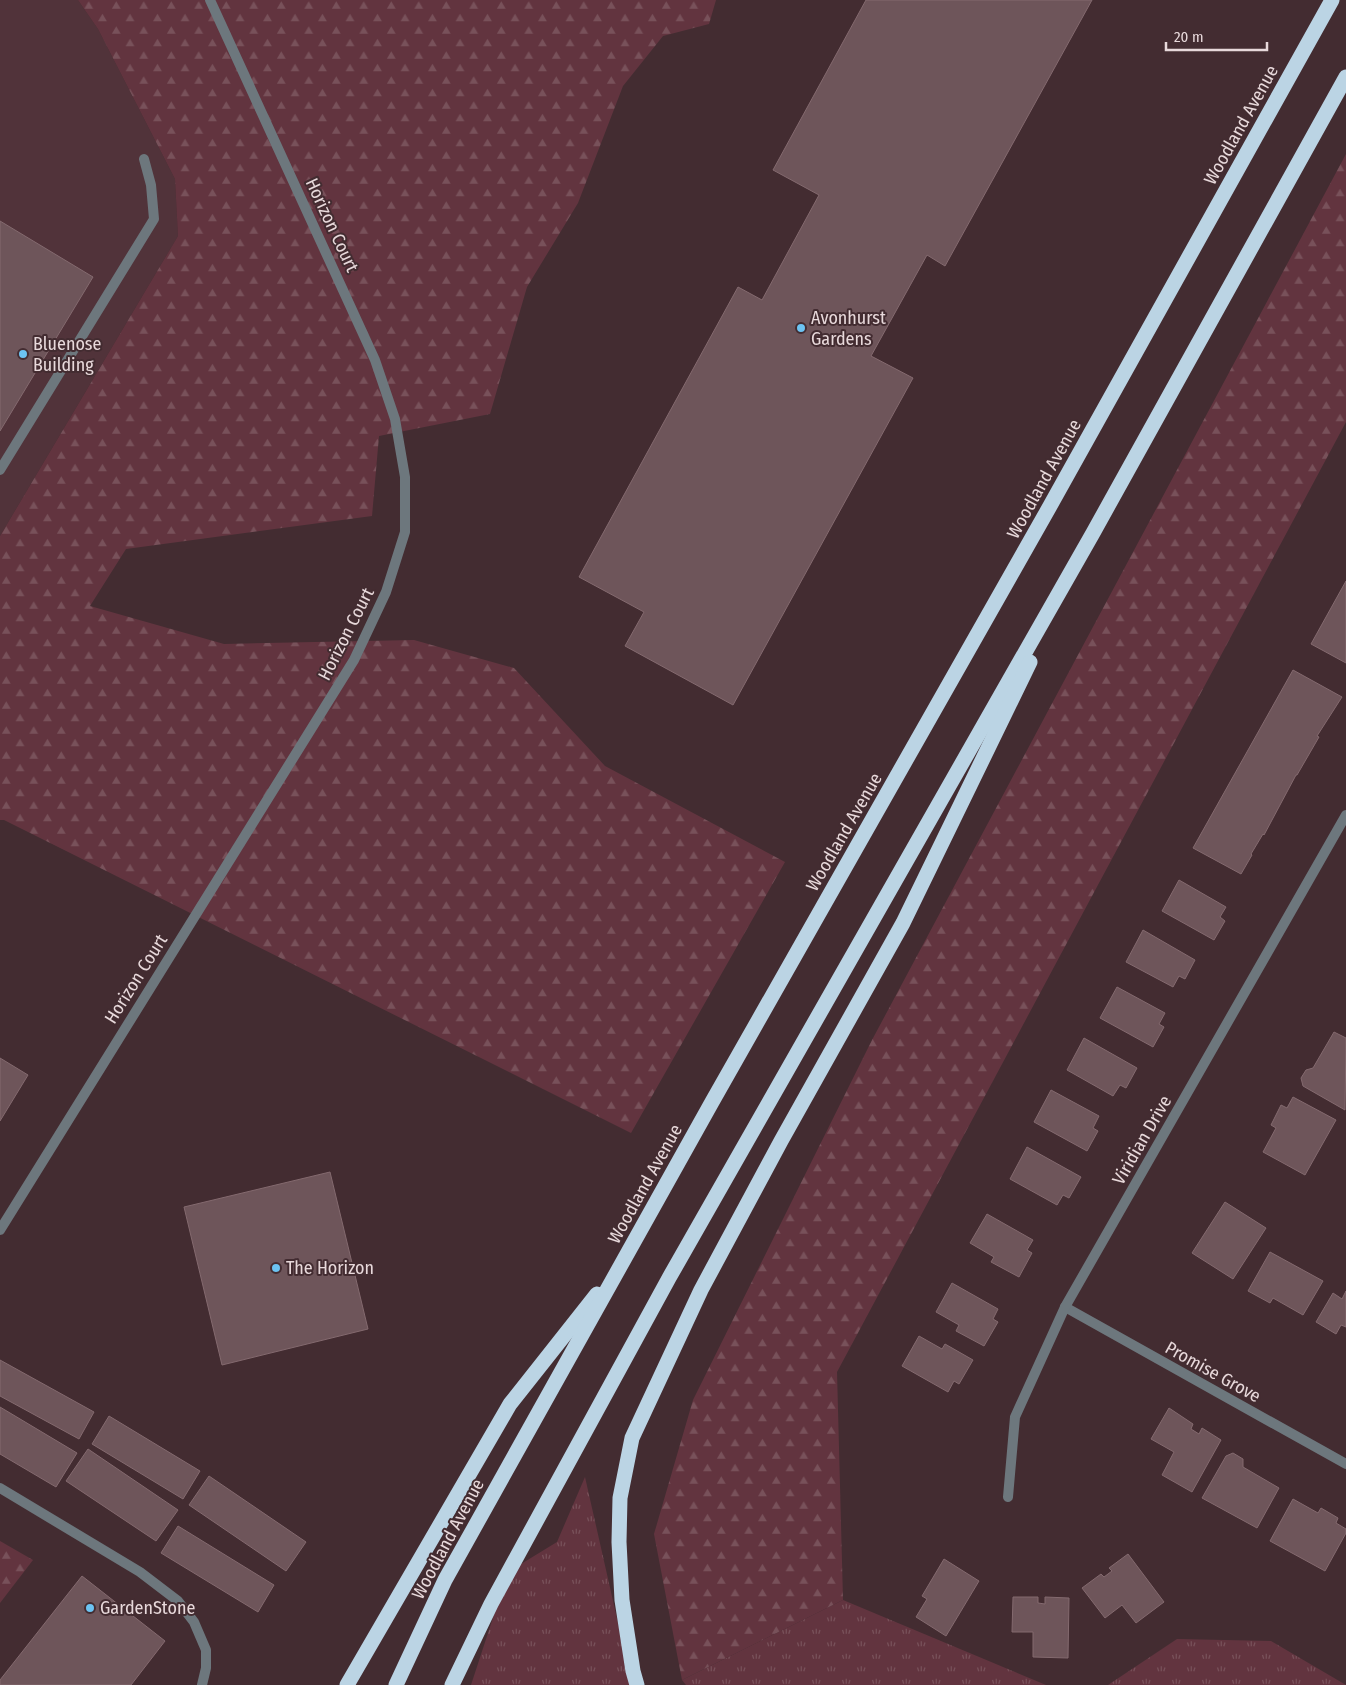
<svg xmlns="http://www.w3.org/2000/svg" width="1346" height="1685" font-family="'Fira Sans Condensed',sans-serif">
  <style>
    .built { fill: #51333a }
    .grass { fill: url(#grass-tufts) }
    .forest { fill: url(#forest-firs) }
    .building { fill: #6e555a; stroke: #846a6f }
    .lines { fill: none; stroke-linecap: round; stroke-linejoin: round }
    .lane { stroke: #6d777d; stroke-width: 10 }
    .street { stroke: #6d777d; stroke-width: 10 }
    .highway { stroke: #bbd4e4; stroke-width: 15 }
    .poi-dot { fill: #6cc3f2; stroke: #432c31; stroke-width: 2 }
    .labels { text-anchor: middle; stroke-width: 4; stroke-linejoin: round; paint-order: stroke }
    .street-label { font-size: 18px; fill: #e8d9db; stroke: #432c31 }
    .poi-label { font-size: 18px; fill: #e8d9db; stroke: #432c31; text-anchor: start }
  </style>
  <defs>
    <pattern id="grass-tufts" width="24" height="20" patternUnits="userSpaceOnUse" patternTransform="scale(1.25)"><rect width="24" height="20" fill="#62343f"/><path d="M3 7l-1-3M5 7V3M7 7l1-3M15 17l-1-3M17 17v-4M19 17l1-3" fill="none" stroke="#78515a"/></pattern>
    <pattern id="forest-firs" width="22" height="20" patternUnits="userSpaceOnUse" patternTransform="scale(1.25)"><rect width="22" height="20" fill="#62343f"/><path d="M5 1l3.5 6h-7zM16 11l3.5 6h-7z" fill="#78515a"/></pattern>
  </defs>
  <rect width="100%" height="100%" fill="#432c31"/>
  <path class="built" d="M0,0H78L98,29L175,179L178,236L0,536Z"/>
  <g class="grass">
    <path d="M585,1477L632,1685H471L508,1572L557,1542Z"/>
    <path d="M843,1600L1046,1685H686L682,1680Z"/>
    <path d="M1177,1639L1271,1641L1346,1685H1108Z"/>
  </g>
  <g class="forest">
    <path d="M78,0H716L709,24L663,36L623,86L578,203L527,287L490,414L379,436L372,516L126,549L90,606L224,644L414,640L514,668L605,766L785,862L631,1133L4,820H0V536L178,236L175,179L98,29Z"/>
    <path d="M1346,154V422L837,1372L843,1600L682,1680L654,1534L693,1400L872,1040Z"/>
    <path d="M0,1541L33,1560L0,1603Z"/>
  </g>
  <g class="building">
    <path d="M866,0H1092L945,266L927,255L871,356L913,378L733,705L625,646L644,612L579,577L738,287L762,300L819,195L773,170Z"/>
    <path d="M0,221L93,277L0,431Z"/>
    <path d="M1346,581V663L1311,644Z"/>
    <path d="M1293,670L1342,697L1317,736L1319,737L1297,775H1296L1264,835L1263,834L1251,854L1252,855L1241,874L1193,848Z"/>
    <path d="M1179,880L1226,907L1220,917L1225,921L1214,940L1162,911Z"/>
    <path d="M1143,930L1195,960L1185,979L1179,976L1173,987L1126,962Z"/>
    <path d="M1117,987L1165,1013L1159,1024L1164,1027L1153,1047L1100,1018Z"/>
    <path d="M1334,1032L1346,1038L1345,1110L1303,1086L1301,1078L1306,1070L1313,1068Z"/>
    <path d="M1084,1038L1137,1068L1126,1088L1120,1085L1113,1096L1067,1070Z"/>
    <path d="M0,1058L28,1075L0,1121Z"/>
    <path d="M1051,1090L1099,1116L1093,1128L1098,1131L1087,1151L1034,1122Z"/>
    <path d="M1293,1097L1336,1120L1305,1175L1263,1152L1276,1128L1271,1125L1281,1105L1287,1108Z"/>
    <path d="M1027,1147L1081,1177L1069,1198L1063,1195L1057,1205L1010,1179Z"/>
    <path d="M330,1172L368,1329L222,1365L184,1207Z"/>
    <path d="M1225,1202L1266,1228L1233,1279L1192,1253Z"/>
    <path d="M987,1214L1033,1240L1027,1250L1032,1253L1019,1277L991,1262L994,1257L970,1243Z"/>
    <path d="M1270,1252L1323,1281L1303,1315L1273,1298L1270,1303L1248,1291Z"/>
    <path d="M952,1283L998,1309L993,1319L998,1322L984,1346L956,1331L959,1325L936,1312Z"/>
    <path d="M1346,1291V1327L1341,1325L1336,1334L1316,1322L1333,1293L1342,1299Z"/>
    <path d="M919,1336L942,1349L945,1344L973,1360L959,1384L954,1381L948,1392L902,1366Z"/>
    <path d="M0,1360L94,1412L79,1439L0,1396Z"/>
    <path d="M0,1407L77,1453L56,1487L0,1454Z"/>
    <path d="M1169,1408L1193,1424L1191,1429L1199,1434L1202,1428L1221,1440L1192,1492L1162,1475L1174,1452L1151,1439Z"/>
    <path d="M109,1416L200,1471L183,1499L92,1444Z"/>
    <path d="M88,1449L178,1510L156,1541L66,1481Z"/>
    <path d="M1233,1453L1243,1459V1467L1279,1488L1257,1528L1202,1498L1226,1456Z"/>
    <path d="M209,1476L306,1542L286,1571L189,1505Z"/>
    <path d="M1293,1499L1318,1513L1321,1508L1338,1518L1336,1523L1346,1529V1533L1325,1571L1270,1541Z"/>
    <path d="M178,1526L274,1585L258,1612L161,1553Z"/>
    <path d="M1128,1554L1164,1602L1136,1623L1122,1605L1105,1618L1082,1588L1101,1574L1104,1577L1112,1571L1109,1568Z"/>
    <path d="M944,1559L979,1581L946,1636L916,1617L927,1599L922,1596Z"/>
    <path d="M82,1576L165,1641L131,1685H0V1680Z"/>
    <path d="M1013,1597H1038V1603L1045,1604V1597L1069,1598L1068,1658L1033,1657V1632H1012Z"/>
  </g>
  <g class="lines">
    <g class="lane">
      <path d="M0,470L154,219L151,185L144,159"/>
      <path d="M0,1488L140,1572L178,1601L194,1622L206,1650V1668L202,1685"/>
    </g>
    <g class="street">
      <path d="M0,1230L354,660L386,592L405,532V477L395,419L375,360L210,0"/>
      <path d="M1065,1307L1346,1464"/>
      <path d="M1008,1497L1015,1417L1065,1307L1346,815"/>
    </g>
    <g class="highway">
      <path d="M347,1685L510,1404L597,1294"/>
      <path d="M396,1685L445,1580L712,1102L1050,506L1332,0"/>
      <path d="M452,1685L491,1604L669,1278L1093,533L1346,77"/>
      <path d="M637,1685L633,1671L622,1600L619,1542L620,1498L632,1438L701,1290L781,1141L903,923L1030,662"/>
    </g>
  </g>
  <g class="poi-dot">
    <circle cx="801" cy="328" r="5"/>
    <circle cx="23" cy="354" r="5"/>
    <circle cx="276" cy="1268" r="5"/>
    <circle cx="90" cy="1608" r="5"/>
  </g>
  <g class="labels">
    <g class="street-label">
      <text transform="translate(1241 125) rotate(-61)" y="6">Woodland Avenue</text>
      <text transform="translate(332 225) rotate(65)" y="6">Horizon Court</text>
      <text transform="translate(1044 479) rotate(-61)" y="6">Woodland Avenue</text>
      <text transform="translate(346 634) rotate(-63)" y="6">Horizon Court</text>
      <text transform="translate(844 832) rotate(-60)" y="6">Woodland Avenue</text>
      <text transform="translate(136 979) rotate(-58)" y="6">Horizon Court</text>
      <text transform="translate(1142 1140) rotate(-60)" y="6">Viridian Drive</text>
      <text transform="translate(645 1184) rotate(-61)" y="6">Woodland Avenue</text>
      <text transform="translate(1213 1372) rotate(29)" y="6">Promise Grove</text>
      <text transform="translate(448 1539) rotate(-62)" y="6">Woodland Avenue</text>
    </g>
    <g class="poi-label">
      <text x="811" y="324">Avonhurst<tspan x="811" dy="21">Gardens</tspan></text>
      <text x="33" y="350">Bluenose<tspan x="33" dy="21">Building</tspan></text>
      <text x="286" y="1274">The Horizon</text>
      <text x="100" y="1614">GardenStone</text>
    </g>
  </g>
  <path d="M1166 42v8h101v-8" fill="none" stroke="#e8d9db" stroke-width="2.5"/>
  <text x="1174" y="42" font-size="15" fill="#e8d9db" stroke="#432c31" stroke-width="4" paint-order="stroke">20 m</text>
</svg>
